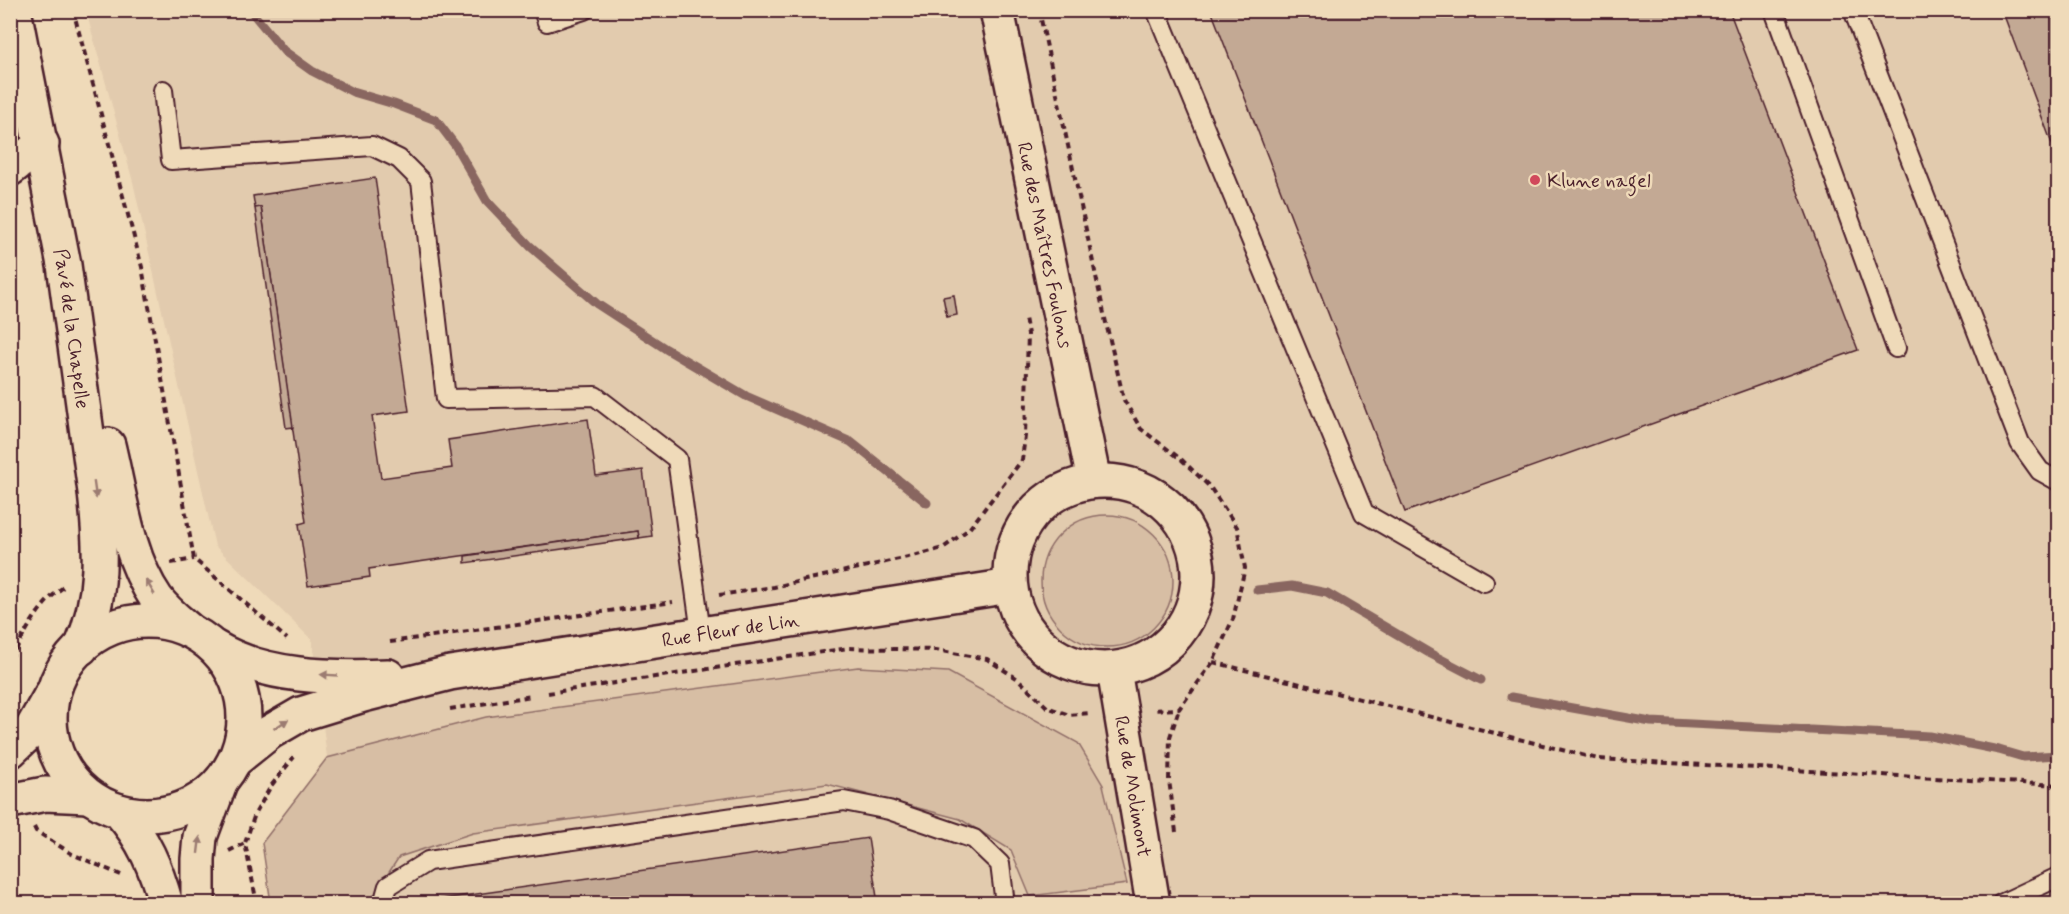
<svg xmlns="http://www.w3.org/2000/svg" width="2069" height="914" font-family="Mynerve,sans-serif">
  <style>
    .built { fill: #e2cbae }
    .green { fill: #d7bea4; stroke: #906e68; stroke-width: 1.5 }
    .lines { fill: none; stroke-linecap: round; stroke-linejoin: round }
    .stream { stroke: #896660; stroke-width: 9 }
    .building { fill: #c3a994; stroke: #4a1f2b; stroke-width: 1.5 }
    .lane-casing { stroke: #4a1f2b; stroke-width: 22 }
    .street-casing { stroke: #4a1f2b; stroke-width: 38 }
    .primary-casing { stroke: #4a1f2b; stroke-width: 38 }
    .path { stroke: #4a1f2b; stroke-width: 4; stroke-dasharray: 6 4.5; stroke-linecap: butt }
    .lane { stroke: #efdab9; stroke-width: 18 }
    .street { stroke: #efdab9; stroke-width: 33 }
    .primary { stroke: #efdab9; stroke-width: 33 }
    .oneway { fill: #9c7c72 }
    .poi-dot { fill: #d1495b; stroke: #efdab9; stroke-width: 2 }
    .labels { text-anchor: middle; stroke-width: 5; stroke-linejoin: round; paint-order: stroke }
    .poi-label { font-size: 20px; fill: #4a1f2b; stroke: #efdab9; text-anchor: start }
    .street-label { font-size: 20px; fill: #4a1f2b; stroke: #efdab9 }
  </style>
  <rect width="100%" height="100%" fill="#efdab9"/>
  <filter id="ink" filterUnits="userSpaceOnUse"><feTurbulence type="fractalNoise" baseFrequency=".0167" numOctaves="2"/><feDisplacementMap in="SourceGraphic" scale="12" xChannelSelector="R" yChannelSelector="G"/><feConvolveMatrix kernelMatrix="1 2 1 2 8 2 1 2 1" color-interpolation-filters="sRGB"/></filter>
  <g filter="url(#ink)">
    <path class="built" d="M86,11H2058V903H271L262,843L327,757L312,640L215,546L133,182Z"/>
    <g class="green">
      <circle cx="1107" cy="581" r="66"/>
      <path d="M858,667L948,672L1078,743L1103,785L1127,884L1030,896L1011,850L960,819L827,784L473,833L399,857L369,903H271L262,843L327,758L486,717Z"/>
    </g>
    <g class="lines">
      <g class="stream">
        <path d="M250,10L284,51L312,71L353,92L394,104L436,120L455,145L487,201L530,246L597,304L666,349L746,396L851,442L927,503"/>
        <path d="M1257,590L1292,586L1327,593L1431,654L1481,680"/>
        <path d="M1511,697L1651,722L1930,736L1999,750L2023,757L2058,755"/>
      </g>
    </g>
    <g class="building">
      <path d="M1211,10H1729L1858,350L1405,512Z"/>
      <path d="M2002,10H2058V160Z"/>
      <path d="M375,178L409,411L372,416L381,478L452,468L448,440L588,419L596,476L643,470L652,536L639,538L638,531L369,569L370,577L308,586L299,524L306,522L261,207L255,208L253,196Z"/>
      <path d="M261,207L293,427L286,428L255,208Z"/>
      <path d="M954,295L957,315L947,317L943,297Z"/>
      <path d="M638,531L639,538L465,563V556Z"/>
      <path d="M868,838L878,904H421V902Z"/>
    </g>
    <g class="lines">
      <g class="lane-casing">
        <g id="lane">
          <path d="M543,10L547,22L584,10"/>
          <path d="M1156,10L1364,513L1484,582"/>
          <path d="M1774,10L1896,348"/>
          <path d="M1853,10L2020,443L2040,471L2058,481"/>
          <path d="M163,90L171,160L372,146L399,159L421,181L446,399L595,396L677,459L701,633"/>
          <path d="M383,904L388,886L428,861L844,801L889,810L974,839L1000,864L1005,904"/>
          <path d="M2001,904L2058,877"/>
        </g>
      </g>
      <g class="street-casing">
        <g id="street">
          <path id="s1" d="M14,10L64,265L95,492C101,547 104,596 81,648"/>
          <path id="s2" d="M997,10L1094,481"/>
          <path d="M10,169L42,144"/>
          <path d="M108,445C120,494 127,556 156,598C165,611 177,620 189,630"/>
          <circle cx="1104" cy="575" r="94"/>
          <path d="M214,647C265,678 330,678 388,676"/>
          <path id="s3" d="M1114,670L1153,904"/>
          <path id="s4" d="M235,760L270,732L301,714L363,695L450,673L1010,586"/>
        </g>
      </g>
      <g class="primary-casing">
        <g id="primary">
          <circle cx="147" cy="718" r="97"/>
          <path d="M10,751L30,732L51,695"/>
          <path d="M10,801L45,794L88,796"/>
          <path d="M119,811C144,839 156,868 166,904"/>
          <path d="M198,904V859L200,837L220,783"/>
        </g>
      </g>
      <g class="path">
        <path d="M73,10L142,267L194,559L287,639"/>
        <path d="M1039,10L1106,323L1124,400L1141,429L1182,460L1210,487L1237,527L1245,568L1233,619L1213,662L1179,709L1152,710"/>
        <path d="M171,563L194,559"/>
        <path d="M719,595L774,587L917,555L943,548L969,529L1022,460L1025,436L1028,334L1025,318"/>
        <path d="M390,642L673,602"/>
        <path d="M10,659C26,632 39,603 65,586"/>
        <path d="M1213,662L1598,759L2058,785"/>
        <path d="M548,693L849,648L936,650L987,659L1018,679L1047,707L1069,715L1091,713"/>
        <path d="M450,709L532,696"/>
        <path d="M34,827L36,831L72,854L121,875"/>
        <path d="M1176,832L1169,780L1170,737L1179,709"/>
        <path d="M229,851L245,843"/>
        <path d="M257,904L245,843L255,814L271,786L294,757"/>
      </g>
      <use href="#lane" class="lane"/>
      <use href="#street" class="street"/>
      <use href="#primary" class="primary"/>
    </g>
    <defs><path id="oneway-solid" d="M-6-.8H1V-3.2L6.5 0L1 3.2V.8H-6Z" transform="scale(1.5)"/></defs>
    <g class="oneway">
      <use href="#oneway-solid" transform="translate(95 490) rotate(82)"/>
      <use href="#oneway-solid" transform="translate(150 587) rotate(-121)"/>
      <use href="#oneway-solid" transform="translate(329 675) rotate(-177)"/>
      <use href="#oneway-solid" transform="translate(281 724) rotate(-33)"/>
      <use href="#oneway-solid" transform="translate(199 845) rotate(-83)"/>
    </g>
  </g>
  <circle class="poi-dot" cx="1535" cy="180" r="6"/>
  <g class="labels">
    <g class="poi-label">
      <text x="1547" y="187">Klune nagel</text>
    </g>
    <g class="street-label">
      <text dy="7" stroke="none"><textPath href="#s2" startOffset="240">Rue des Maîtres Foulons</textPath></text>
      <text dy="7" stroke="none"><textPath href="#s1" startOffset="324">Pavé de la Chapelle</textPath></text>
      <text dy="7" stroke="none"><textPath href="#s4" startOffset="519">Rue Fleur de Lin</textPath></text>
      <text dy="7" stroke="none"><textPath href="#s3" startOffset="118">Rue de Molimont</textPath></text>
    </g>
  </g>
  <rect width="2069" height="914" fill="none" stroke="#efdab9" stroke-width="36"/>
  <rect x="18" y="18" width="2033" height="878" fill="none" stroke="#4a1f2b" stroke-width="2" filter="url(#ink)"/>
</svg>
